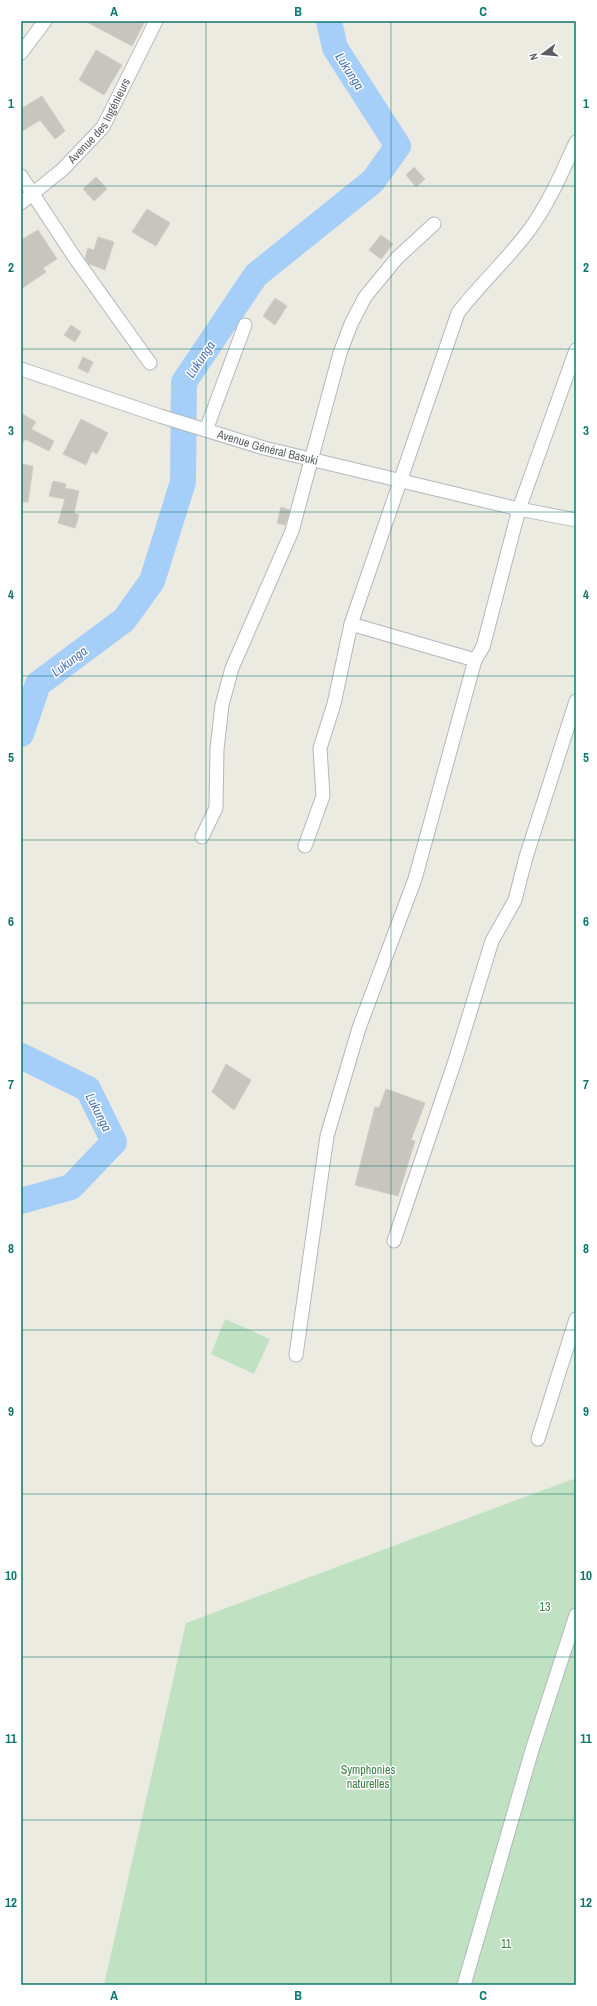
<svg xmlns="http://www.w3.org/2000/svg" width="597" height="2006" font-family="'Archivo Narrow',sans-serif">
  <style>
    .green { fill: #c0e2c2 }
    .lines { fill: none; stroke-linecap: round; stroke-linejoin: round }
    .river { stroke: #a5cef9; stroke-width: 26 }
    .building { fill: #c8c5bf; stroke: #d0cdc1 }
    .minor-casing { stroke: #b4b7bc; stroke-width: 15 }
    .minor { stroke: #fff; stroke-width: 13 }
    .grid { fill: none; stroke: #0f766e; stroke-width: 1; stroke-opacity: 0.55 }
    .labels { text-anchor: middle; stroke-width: 3; stroke-linejoin: round; paint-order: stroke }
    .street-label { font-size: 12px; fill: #5a5d62; stroke: #fff }
    .park-label { font-size: 12px; fill: #3a8143; stroke: #fff }
    .water-label { font-size: 13px; font-style: italic; fill: #4773b2; stroke: #fff }
    .neatline { fill: none; stroke: #0f766e; stroke-width: 1.5 }
    .grid-label { font-size: 13px; text-anchor: middle; font-weight: bold; fill: #0f766e }
  </style>
  <rect width="100%" height="100%" fill="#ecebe2"/>
  <g class="green">
    <path d="M225,1319L270,1339L254,1374L211,1354Z"/>
    <path d="M576,1478V1985H104L186,1623Z"/>
  </g>
  <g class="lines">
    <g class="river">
      <path d="M21,734L38,684L124,620L152,581L183,482L184,382L256,275L373,181L398,146L335,48L329,21"/>
      <path d="M21,1056L88,1089L114,1142L71,1187L21,1201"/>
    </g>
  </g>
  <g class="building">
    <path d="M85,21H145L132,46Z"/>
    <path d="M96,50L122,65L104,95L79,80Z"/>
    <path d="M42,96L65,131L55,139L40,120L21,132V109Z"/>
    <path d="M414,167L425,179L416,187L406,175Z"/>
    <path d="M96,177L107,189L94,201L83,189Z"/>
    <path d="M147,209L170,223L156,246L132,232Z"/>
    <path d="M38,230L57,259L43,268L46,272L21,289V240Z"/>
    <path d="M381,235L393,244L381,259L369,250Z"/>
    <path d="M98,237L114,242L105,270L89,264L85,258L88,248L94,250Z"/>
    <path d="M275,298L287,306L275,325L263,316Z"/>
    <path d="M71,325L81,332L75,342L64,335Z"/>
    <path d="M83,357L93,362L88,373L78,368Z"/>
    <path d="M21,413L36,422L31,429L54,441L49,451L25,439L21,446Z"/>
    <path d="M81,419L108,433L97,454L92,451L86,465L63,454Z"/>
    <path d="M21,464L33,466L28,502H21Z"/>
    <path d="M53,481L66,484L65,488L79,491L74,513L79,515L75,528L58,523L65,499L49,496Z"/>
    <path d="M281,507L290,510L285,525L277,523Z"/>
    <path d="M226,1064L251,1080L234,1110L212,1092Z"/>
    <path d="M386,1089L425,1103L411,1140L415,1141L398,1196L355,1185L375,1107L379,1108Z"/>
  </g>
  <g class="lines">
    <g class="minor-casing">
      <g id="minor">
        <path d="M21,53L45,21"/>
        <path d="M21,176L75,258L150,363"/>
        <path id="s1" d="M21,203L63,169L103,127L156,21"/>
        <path id="s2" d="M21,369L160,416L264,448L519,509L576,520"/>
        <path d="M206,430L245,325"/>
        <path d="M351,624L475,660"/>
        <path d="M202,837L216,808L217,749L222,705L232,668L292,531L340,353L351,324L365,297L397,258L434,224"/>
        <path d="M305,846L323,796L320,748L334,704L351,624L458,313C480,284 508,259 530,229C549,203 562,172 576,142"/>
        <path d="M394,1241L455,1061L492,941L515,900L526,857L576,701"/>
        <path d="M296,1355L327,1136L359,1028L415,879L475,660L483,647L519,509L576,350"/>
        <path d="M538,1439L576,1319"/>
        <path d="M464,1985L532,1750L576,1615"/>
      </g>
    </g>
    <use href="#minor" class="minor"/>
  </g>
  <path class="grid" d="M206,21V1985M391,21V1985M21,186H576M21,349H576M21,512H576M21,676H576M21,840H576M21,1003H576M21,1166H576M21,1330H576M21,1494H576M21,1657H576M21,1820H576"/>
  <g class="labels">
    <g class="street-label">
      <text dy="4" stroke="none"><textPath href="#s1" startOffset="115">Avenue des Ingénieurs</textPath></text>
      <text dy="4" stroke="none"><textPath href="#s2" startOffset="259">Avenue Général Basuki</textPath></text>
    </g>
    <g class="park-label">
      <text x="545" y="1611">13</text>
      <text x="368" y="1774">Symphonies<tspan x="368" dy="14">naturelles</tspan></text>
      <text x="506" y="1948">11</text>
    </g>
    <g class="water-label">
      <text transform="translate(350 71) rotate(57)" y="5">Lukunga</text>
      <text transform="translate(200 359) rotate(-56)" y="5">Lukunga</text>
      <text transform="translate(69 661) rotate(-37)" y="5">Lukunga</text>
      <text transform="translate(99 1112) rotate(63)" y="5">Lukunga</text>
    </g>
  </g>
  <rect width="597" height="2006" fill="none" stroke="#ffffff" stroke-width="44"/>
  <g transform="translate(543 54) rotate(254)" stroke="#ffffff" stroke-width="3" paint-order="stroke">
  <path d="M0-3L7 15L0 10L-7 15Z" fill="#5a5d62"/>
  <text y="-6" font-size="11" font-weight="bold" text-anchor="middle" fill="#5a5d62">N</text>
  </g>
  <rect x="22" y="22" width="553" height="1962" class="neatline"/>
  <g class="grid-label">
    <text x="114" y="16">A</text>
    <text x="298" y="16">B</text>
    <text x="483" y="16">C</text>
    <text x="11" y="108">1</text>
    <text x="586" y="108">1</text>
    <text x="11" y="272">2</text>
    <text x="586" y="272">2</text>
    <text x="11" y="435">3</text>
    <text x="586" y="435">3</text>
    <text x="11" y="599">4</text>
    <text x="586" y="599">4</text>
    <text x="11" y="762">5</text>
    <text x="586" y="762">5</text>
    <text x="11" y="926">6</text>
    <text x="586" y="926">6</text>
    <text x="11" y="1089">7</text>
    <text x="586" y="1089">7</text>
    <text x="11" y="1253">8</text>
    <text x="586" y="1253">8</text>
    <text x="11" y="1416">9</text>
    <text x="586" y="1416">9</text>
    <text x="11" y="1580">10</text>
    <text x="586" y="1580">10</text>
    <text x="11" y="1743">11</text>
    <text x="586" y="1743">11</text>
    <text x="11" y="1907">12</text>
    <text x="586" y="1907">12</text>
    <text x="114" y="2000">A</text>
    <text x="298" y="2000">B</text>
    <text x="483" y="2000">C</text>
  </g>
</svg>
